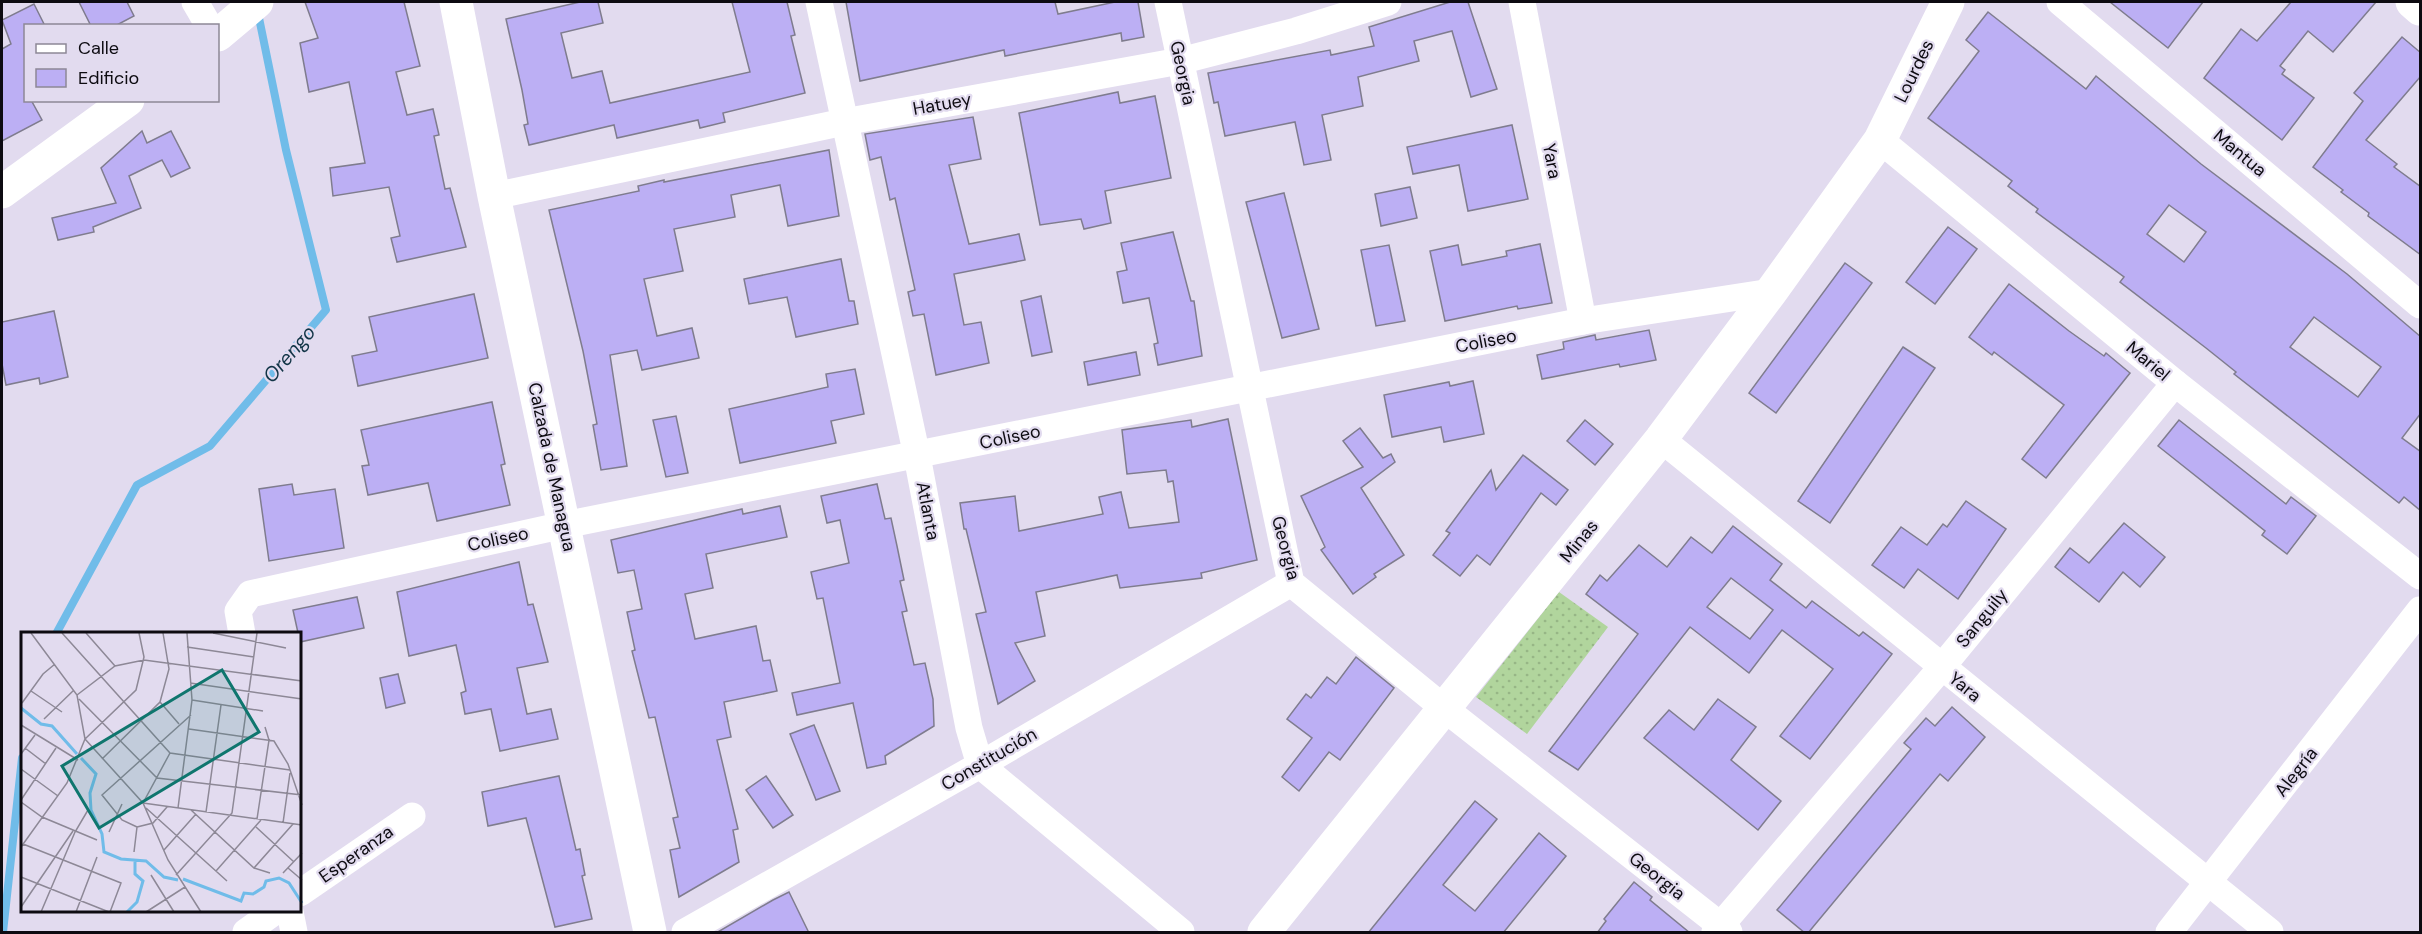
<svg xmlns="http://www.w3.org/2000/svg" width="2422" height="934" font-family="'DM Sans',sans-serif">
  <style>
    .grass { fill: url(#grass-dots) }
    .lines { fill: none; stroke-linecap: round; stroke-linejoin: round }
    .stream { stroke: #70bce9; stroke-width: 8 }
    .building { fill: #bcaff4; stroke: #7f7c8e; stroke-width: 1.5; fill-rule: evenodd }
    .minor { stroke: #fff; stroke-width: 27 }
    .tertiary { stroke: #fff; stroke-width: 33 }
    .primary { stroke: #fff; stroke-width: 33 }
    .labels { text-anchor: middle; stroke-width: 4.5; stroke-linejoin: round; paint-order: stroke }
    .street-label { font-size: 18px; fill: #0d0b11; stroke: #e2dbef }
    .water-label { font-size: 20px; font-style: italic; fill: #123547; stroke: #e2dbef }
    .inset-river { fill: none; stroke: #70bce9; stroke-width: 3 }
    .inset-road { fill: none; stroke: #8d8896; stroke-width: 1.5 }
    .view { fill: #0f766e; fill-opacity: 0.15; stroke: #0f766e; stroke-width: 3 }
    .inset-edge { fill: none; stroke: #0d0b11; stroke-width: 3 }
  </style>
  <defs>
    <pattern id="grass-dots" width="8" height="8" patternUnits="userSpaceOnUse" patternTransform="scale(1.5)"><rect width="8" height="8" fill="#b1d59d"/><path d="M2 2h.1M6 6h.1" fill="none" stroke="#97b686" stroke-width="1.8" stroke-linecap="round"/></pattern>
  </defs>
  <rect width="100%" height="100%" fill="#e2dbef"/>
  <path class="grass" d="M1559,592L1608,627L1527,734L1476,697Z"/>
  <g class="lines">
    <g class="stream">
      <path d="M56,634L137,485L210,446L326,310L286,150L258,13"/>
      <path d="M3,932L22,758"/>
    </g>
  </g>
  <g class="building">
    <path d="M79,2H127L134,16L115,26H91Z"/>
    <path d="M305,2H404L420,66L396,72L407,115L433,109L439,135L434,136L445,189L450,188L466,247L397,262L391,238L400,236L389,187L333,196L330,168L365,163L349,82L309,92L300,43L318,38Z"/>
    <path d="M580,2H598L603,23L561,33L572,78L602,71L610,103L750,72L732,2H787L795,35L791,36L805,93L723,113L725,122L700,128L698,120L617,138L614,125L529,145L524,125L528,124L522,90L506,19Z"/>
    <path d="M846,2H1055L1058,14L1115,2H1138L1144,37L1122,41L1121,33L1005,56L1004,50L860,81Z"/>
    <path d="M1450,2H1468L1497,89L1471,97L1452,31L1414,41L1419,61L1358,77L1363,106L1322,115L1331,160L1304,165L1295,122L1225,136L1218,102L1214,103L1208,73L1330,50L1331,55L1374,46L1369,27Z"/>
    <path d="M2110,2H2203L2168,48Z"/>
    <path d="M2291,2H2376L2333,52L2308,31L2280,66L2285,70L2282,74L2314,98L2282,140L2204,78L2241,29L2257,41Z"/>
    <path d="M34,4L45,26H26V100H31L42,120L2,141V49L11,44L2,20Z"/>
    <path d="M1988,12L2086,89L2096,76L2201,164L2347,274L2421,337V413L2402,438L2421,452V511L2404,497L2399,503L2234,374L2236,372L2206,348L2120,282L2124,277L2036,212L2038,209L2008,186L2012,181L1928,118L1979,51L1966,40ZM2169,205L2206,232L2184,262L2147,234ZM2314,317L2381,367L2358,397L2290,347Z"/>
    <path d="M2402,37L2421,53V76L2366,140L2397,164L2394,167L2421,187V255L2368,216L2369,213L2341,192L2343,190L2313,167L2363,101L2354,93Z"/>
    <path d="M1118,92L1120,103L1155,96L1171,178L1105,191L1111,223L1084,229L1081,219L1040,225L1019,113Z"/>
    <path d="M973,117L981,159L949,165L969,244L1019,234L1025,260L954,274L964,325L981,322L989,363L936,375L924,314L913,316L908,292L915,290L895,198L890,200L881,157L870,160L865,134Z"/>
    <path d="M1512,125L1528,199L1468,211L1459,165L1413,174L1407,147Z"/>
    <path d="M142,131L147,143L171,131L190,168L171,177L162,160L129,176L141,208L93,227L94,232L58,240L52,218L116,203L101,168Z"/>
    <path d="M829,150L839,216L788,226L780,185L731,195L735,217L674,229L683,271L644,279L657,336L692,328L699,358L642,370L637,350L610,355L627,466L601,470L593,425L597,424L583,351L549,210L639,191L638,186L664,180V182Z"/>
    <path d="M1410,187L1417,218L1381,226L1375,194Z"/>
    <path d="M1284,193L1319,329L1282,338L1246,202Z"/>
    <path d="M1948,227L1977,249L1935,304L1906,282Z"/>
    <path d="M1173,232L1191,301H1194L1202,356L1158,365L1154,344L1158,343L1149,298L1123,303L1117,272L1127,270L1121,243Z"/>
    <path d="M1540,244L1552,303L1518,309L1517,306L1445,321L1430,251L1458,245L1462,265L1507,256L1506,251Z"/>
    <path d="M1389,245L1405,321L1376,326L1361,250Z"/>
    <path d="M841,259L849,301H854L858,324L796,337L787,297L749,304L744,279Z"/>
    <path d="M1845,263L1872,283L1776,413L1749,393Z"/>
    <path d="M2009,284L2069,331L2104,356L2106,353L2130,373L2046,478L2022,459L2064,405L1994,352L1992,355L1969,337Z"/>
    <path d="M474,294L488,358L358,386L352,356L377,351L369,317Z"/>
    <path d="M1041,296L1052,352L1032,356L1021,301Z"/>
    <path d="M54,311L68,377L40,384L39,378L6,385L2,364V322Z"/>
    <path d="M1649,330L1656,360L1620,367L1619,364L1542,379L1537,355L1564,349L1563,342L1595,335L1596,340Z"/>
    <path d="M1903,347L1935,368L1830,523L1798,501Z"/>
    <path d="M1136,352L1140,375L1088,385L1084,362Z"/>
    <path d="M855,369L864,414L831,421L836,443L740,463L729,409L828,387L826,374Z"/>
    <path d="M1473,381L1484,434L1444,442L1441,427L1392,437L1384,395L1449,382L1450,386Z"/>
    <path d="M492,402L505,464L501,465L510,505L437,521L428,483L368,495L362,466L369,465L361,430Z"/>
    <path d="M676,416L688,473L666,477L653,420Z"/>
    <path d="M1228,419L1257,560L1201,573L1202,578L1120,588L1117,575L1036,592L1045,636L1015,643L1035,681L998,704L976,614L986,612L966,529H964L960,503L1015,496L1019,531L1103,514L1099,497L1121,492L1129,528L1179,522L1173,481L1168,482L1166,470L1127,474L1122,430L1191,420L1192,427Z"/>
    <path d="M1585,420L1613,444L1595,465L1567,441Z"/>
    <path d="M2179,420L2286,504L2291,497L2316,516L2287,554L2262,535L2265,531L2158,446Z"/>
    <path d="M1360,428L1383,458L1391,454L1395,462L1361,488L1404,555L1374,574L1376,577L1353,594L1321,550L1325,547L1301,496L1363,467L1343,441Z"/>
    <path d="M1523,455L1568,490L1556,505L1541,493L1490,565L1477,555L1460,576L1433,555L1450,533L1446,531L1491,470L1496,490Z"/>
    <path d="M292,484L294,495L335,489L344,548L269,561L259,489Z"/>
    <path d="M877,484L885,519L891,518L897,546L904,580L900,581L907,611L902,612L914,665L925,663L933,699L934,726L885,756L886,764L867,768L853,703L797,715L792,693L840,683L823,598L817,599L811,572L849,563L840,520L827,523L821,496Z"/>
    <path d="M1966,501L2006,529L1958,599L1918,569L1904,588L1872,565L1901,527L1927,545L1943,524L1947,527Z"/>
    <path d="M780,506L787,537L706,554L713,588L685,594L695,639L756,626L763,661L770,660L777,691L724,702L731,737L717,740L738,829L733,830L739,862L679,897L670,850L680,848L673,818L678,817L655,717L649,718L632,651L635,650L627,612L642,609L634,570L618,573L611,540L742,509L743,514Z"/>
    <path d="M2124,523L2165,557L2140,587L2123,572L2099,602L2055,567L2070,548L2089,563Z"/>
    <path d="M1733,526L1782,564L1770,580L1806,608L1812,601L1859,636L1863,632L1892,654L1810,759L1780,736L1833,669L1782,630L1749,673L1690,627L1578,770L1549,751L1638,634L1586,594L1600,575L1607,581L1639,545L1667,567L1691,537L1712,553ZM1731,578L1773,610L1750,639L1707,607Z"/>
    <path d="M519,562L528,605L533,604L548,662L517,668L527,714L551,709L558,739L500,751L491,709L465,714L461,693L466,691L456,645L409,656L397,592Z"/>
    <path d="M357,597L364,628L300,642L293,610Z"/>
    <path d="M1356,657L1394,688L1340,760L1329,752L1299,791L1282,777L1312,738L1287,719L1306,694L1311,698L1327,677L1336,684Z"/>
    <path d="M398,674L405,703L386,708L380,678Z"/>
    <path d="M1718,699L1756,727L1731,760L1781,801L1758,830L1644,738L1669,710L1694,730Z"/>
    <path d="M1952,707L1985,737L1948,781L1940,774L1808,933H1805L1777,910L1911,749L1904,743L1926,718L1935,726Z"/>
    <path d="M814,725L840,791L816,800L790,734Z"/>
    <path d="M559,776L576,850L580,849L585,875L582,876L592,919L555,927L526,818L488,826L482,792Z"/>
    <path d="M766,776L793,815L773,828L746,790Z"/>
    <path d="M1475,801L1497,819L1443,885L1475,911L1539,833L1566,856L1503,933H1368Z"/>
    <path d="M1634,882L1652,897L1650,900L1690,933H1597L1606,921L1604,919Z"/>
    <path d="M789,892L809,933H716L773,900Z"/>
  </g>
  <g class="lines">
    <g class="minor">
      <path d="M195,2L209,26"/>
      <path d="M819,2L917,456L969,728L980,765L1181,932"/>
      <path d="M1168,2L1291,583L1445,709L1729,932"/>
      <path d="M1522,2L1583,321"/>
      <path d="M2060,2L2420,305"/>
      <path d="M1880,140L2175,383L2420,576"/>
      <path d="M494,196L844,122L1180,61L1296,31L1388,2"/>
      <path d="M1661,439L2270,932"/>
      <path d="M242,634L238,611L250,594L564,525L1583,321L1771,292"/>
      <path d="M300,893L412,816"/>
      <path d="M290,912L294,932"/>
      <path d="M246,932L274,912"/>
      <path d="M685,932L980,765L1291,583"/>
      <path d="M1715,932L1941,668L2175,383"/>
      <path d="M2169,932L2420,610"/>
    </g>
    <g class="tertiary">
      <path d="M2412,2L2420,9"/>
      <path d="M1264,932L1661,439L1771,292L1880,140L1948,2"/>
    </g>
    <g class="primary">
      <path d="M456,2L494,196L650,932"/>
      <path d="M218,35L257,2"/>
      <path d="M2,192L128,100"/>
    </g>
  </g>
  <g class="labels">
    <g class="street-label">
      <text transform="translate(1914 71) rotate(-64)" y="6">Lourdes</text>
      <text transform="translate(1183 73) rotate(78)" y="6">Georgia</text>
      <text transform="translate(942 104) rotate(-10)" y="6">Hatuey</text>
      <text transform="translate(2240 153) rotate(40)" y="6">Mantua</text>
      <text transform="translate(1552 161) rotate(79)" y="6">Yara</text>
      <text transform="translate(1486 341) rotate(-11)" y="6">Coliseo</text>
      <text transform="translate(2148 361) rotate(40)" y="6">Mariel</text>
      <text transform="translate(1010 437) rotate(-12)" y="6">Coliseo</text>
      <text transform="translate(552 467) rotate(78)" y="6">Calzada de Managua</text>
      <text transform="translate(928 511) rotate(79)" y="6">Atlanta</text>
      <text transform="translate(498 539) rotate(-12)" y="6">Coliseo</text>
      <text transform="translate(1579 541) rotate(-51)" y="6">Minas</text>
      <text transform="translate(1286 548) rotate(75)" y="6">Georgia</text>
      <text transform="translate(1982 618) rotate(-51)" y="6">Sanguily</text>
      <text transform="translate(1965 687) rotate(39)" y="6">Yara</text>
      <text transform="translate(989 759) rotate(-30)" y="6">Constitución</text>
      <text transform="translate(2296 772) rotate(-52)" y="6">Alegría</text>
      <text transform="translate(356 854) rotate(-35)" y="6">Esperanza</text>
      <text transform="translate(1657 876) rotate(38)" y="6">Georgia</text>
    </g>
    <g class="water-label">
      <text transform="translate(289 354) rotate(-49)" y="7">Orengo</text>
    </g>
  </g>
  <g transform="translate(21 632)">
    <rect width="280" height="280" fill="#e2dbef"/>
    <path class="inset-river" d="M0,76L20,92L31,94L56,122M60,126L75,142L69,161L70,178L81,202L83,220L100,227L125,229L143,245L157,248M162,247L220,269L223,261L232,262L243,255L245,249L258,246L268,251L281,271M106,280L116,270L122,249L114,242V229"/>
    <path class="inset-road" d="M41,1L149,121L269,138M65,1L94,34M192,1L265,16M166,15L233,25M169,51L281,67M10,59L41,80M56,63L94,34L123,28L281,49M58,67L136,146L281,163M171,68L242,79M139,70L158,92M1,71L22,42L34,32M23,87L53,58M0,93L57,128M168,97L253,109L267,132L281,173M64,107L122,171L147,228L180,280M64,107L115,58L123,25L118,1M4,116L25,132M0,122L14,103M81,127L139,70L148,37L142,1M0,137L37,164M0,168L35,116M0,170L21,185L76,208M122,171L149,121M122,171L281,193M125,176L206,249M157,176L171,68L166,1M170,178L233,236L249,241M185,180L200,73M236,187L248,108L244,95M262,191L269,141M116,195L101,188L81,163L170,83M116,195L132,191L146,175M235,195L273,230M88,200L101,172M2,212L100,251L89,280M0,215L46,151L64,107L56,63L10,1M143,218L175,182M113,220L116,195M233,236L272,192M267,236L281,248M195,239L240,188M262,241L281,221M130,243L153,280M155,243L211,181L236,1M0,245L88,280M0,275L52,199M20,280L54,200L67,178M55,280L76,225M125,280L164,255"/>
    <path class="view" d="M201,38L238,100L78,196L41,134Z"/>
    <rect width="280" height="280" class="inset-edge"/>
  </g>
  <rect width="2422" height="934" fill="none" stroke="#0d0b11" stroke-width="6"/>
  <rect x="24" y="24" width="195" height="78" fill="#e2dbef" stroke="#8d8896" stroke-width="1.5"/>
  <rect x="36" y="44" width="30" height="9" fill="#ffffff" stroke="#8d8896" stroke-width="1.5"/>
  <text x="78" y="54" font-size="18" fill="#0d0b11">Calle</text>
  <rect x="36" y="69" width="30" height="18" fill="#bcaff4" stroke="#8d8896" stroke-width="1.5"/>
  <text x="78" y="84" font-size="18" fill="#0d0b11">Edificio</text>
</svg>
